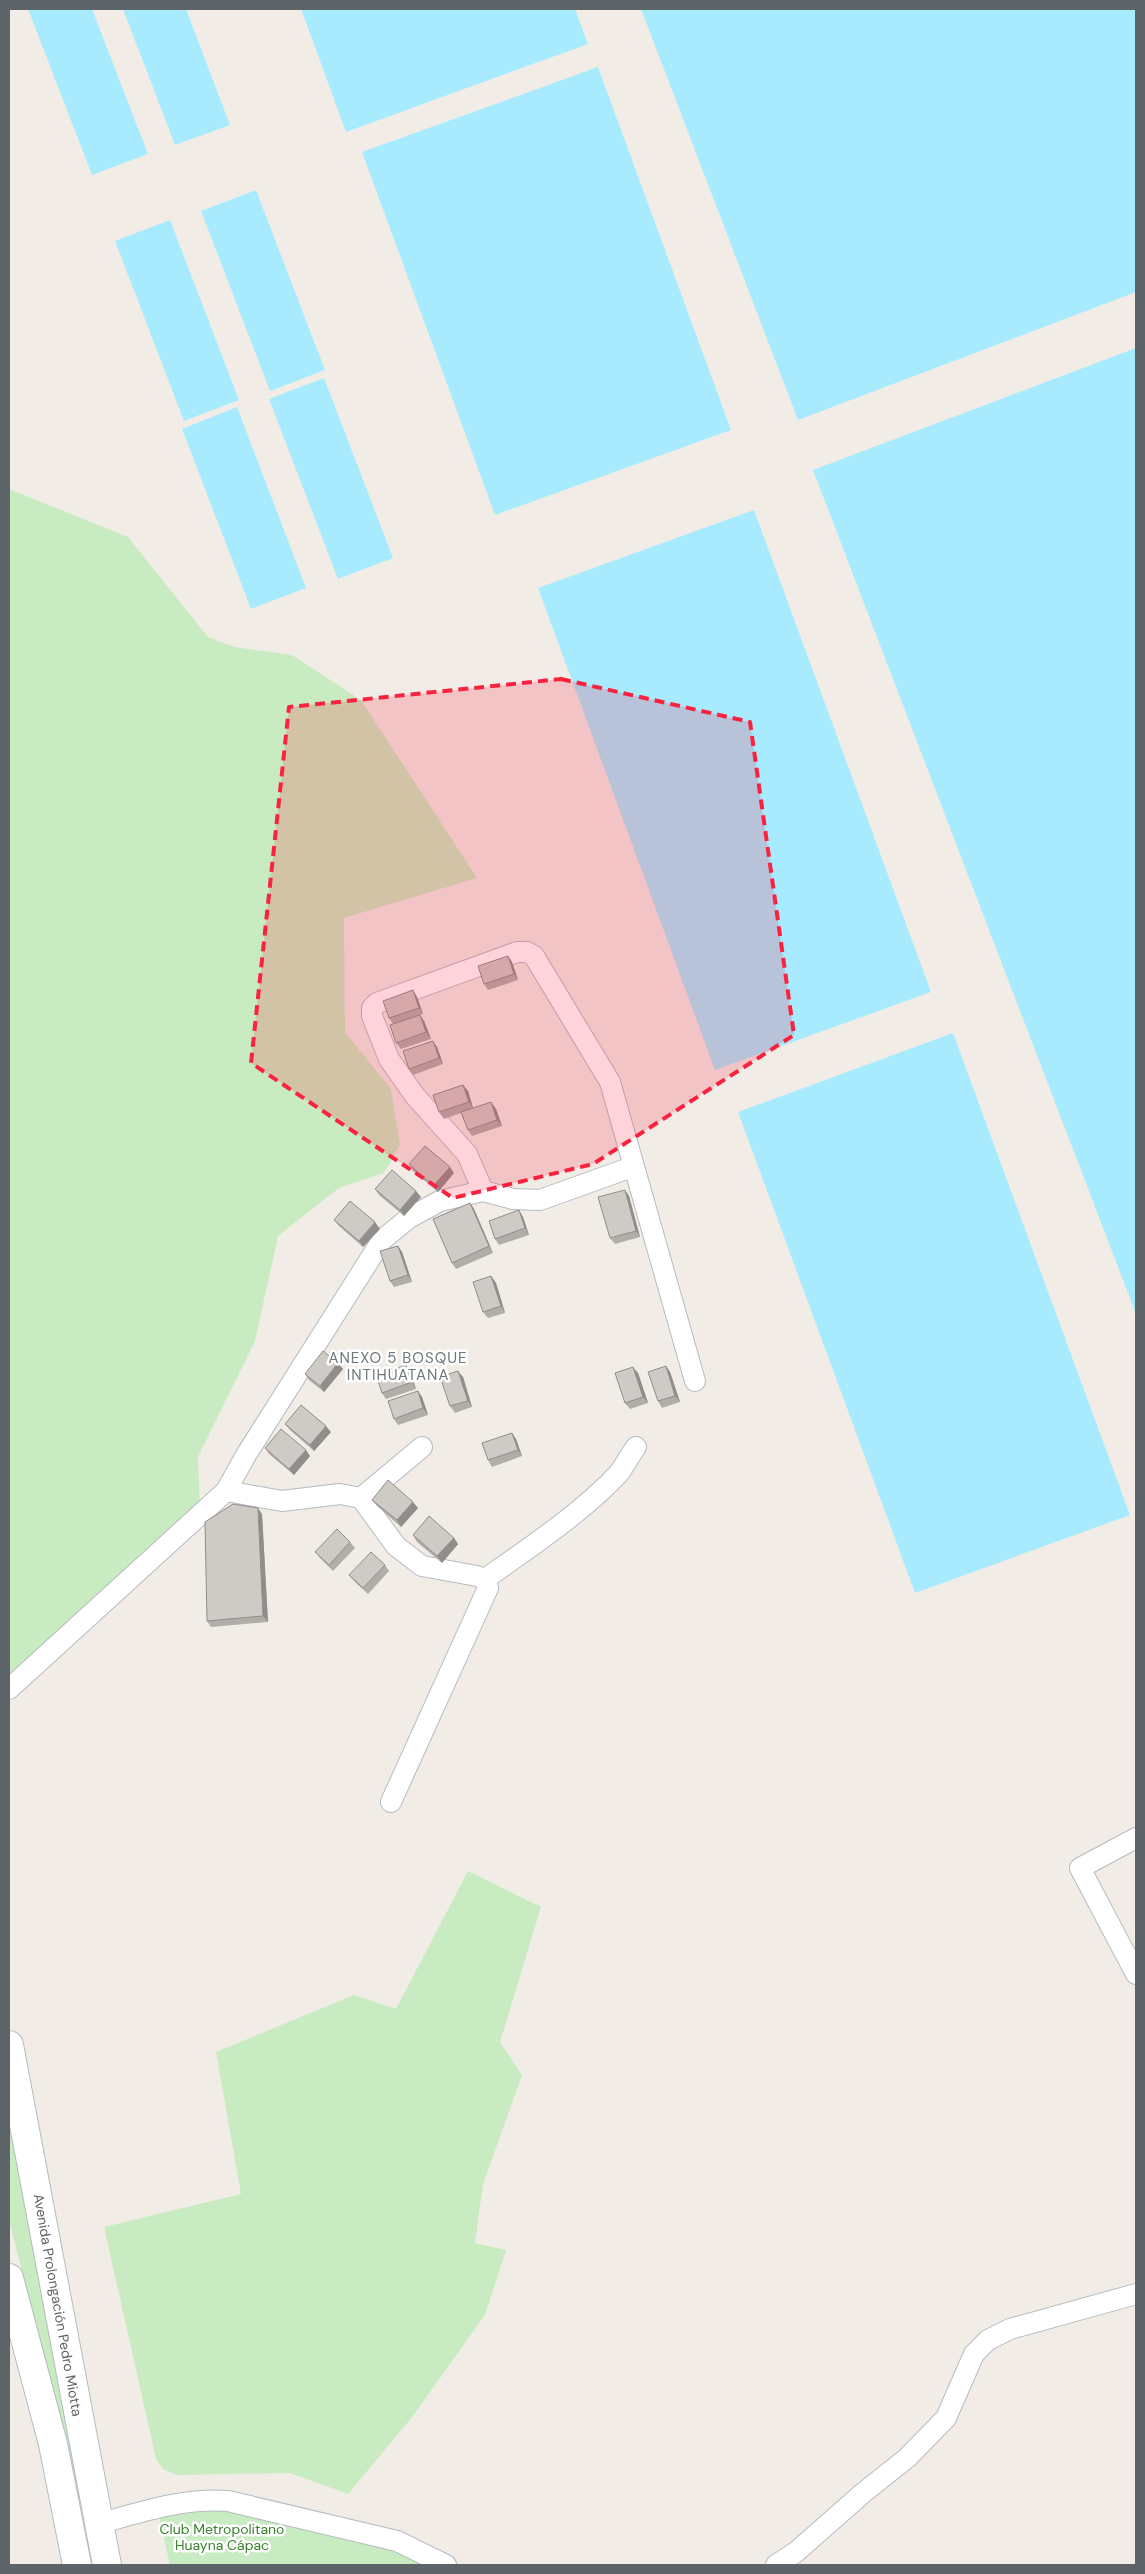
<svg xmlns="http://www.w3.org/2000/svg" width="1145" height="2574" font-family="'DM Sans',sans-serif">
  <style>
    .green { fill: #c9ebc1 }
    .water { fill: #a8ebff }
    .lines { fill: none; stroke-linecap: round; stroke-linejoin: round }
    .street-casing { stroke: #b6bbbe; stroke-width: 22 }
    .secondary-casing { stroke: #b4bbbf; stroke-width: 30 }
    .street { stroke: #fff; stroke-width: 20 }
    .secondary { stroke: #fff; stroke-width: 28 }
    .wall { fill: #b1aea9 }
    .shaded-wall { fill: #908d8a }
    .building { fill: #cecac5; stroke: #908d8a }
    .marked { fill: #fa233f; fill-opacity: 0.2; stroke: #fa233f; stroke-width: 4; stroke-dasharray: 10 6; stroke-linejoin: round }
    .labels { text-anchor: middle; stroke-width: 5; stroke-linejoin: round; paint-order: stroke }
    .street-label { font-size: 14px; fill: #5d6468; stroke: #fff }
    .park-label { font-size: 14px; fill: #39812b; stroke: #fff }
    .neighbourhood-label { font-size: 15px; letter-spacing: 1px; fill: #6e777a; stroke: #fff }
  </style>
  <rect width="100%" height="100%" fill="#f1ede6"/>
  <g class="green">
    <path d="M9,489L128,537L208,637L234,647L292,655L361,700L477,878L344,918L345,1032L391,1089L400,1145L384,1173L339,1188L278,1236L255,1341L198,1457L200,1510L9,1685Z"/>
    <path d="M468,1871L541,1907L500,2042L522,2075L483,2184L475,2243L506,2250L485,2315L413,2416L348,2494L290,2473L176,2475L163,2469L156,2459L104,2227L241,2194L216,2052L354,1995L396,2009Z"/>
    <path d="M9,2120L80,2499L9,2220Z"/>
    <path d="M222,2508L389,2550L425,2565H170L159,2516L200,2509Z"/>
  </g>
  <g class="water">
    <path d="M28,9H92L148,154L92,175Z"/>
    <path d="M123,9H186L230,125L175,145Z"/>
    <path d="M301,9H575L588,44L346,132Z"/>
    <path d="M641,9H1136V292L798,420Z"/>
    <path d="M598,67L731,430L495,515L362,152Z"/>
    <path d="M256,190L325,370L270,391L201,211Z"/>
    <path d="M170,220L239,400L184,421L115,241Z"/>
    <path d="M1136,348V1314L813,470Z"/>
    <path d="M324,378L393,558L338,579L269,399Z"/>
    <path d="M237,407L306,588L251,609L182,429Z"/>
    <path d="M754,510L931,992L715,1070L538,588Z"/>
    <path d="M953,1033L1130,1515L915,1593L738,1112Z"/>
  </g>
  <g class="lines">
    <g class="street-casing">
      <g id="street">
        <path d="M483,1191L467,1154L415,1096L389,1059L372,1016V1008L377,1003L517,952H527L534,956L610,1082L695,1381"/>
        <path d="M226,1491L282,1501L340,1494L361,1498L396,1546L422,1566L477,1576L485,1579"/>
        <path d="M361,1498L422,1447"/>
        <path d="M485,1579C529,1548 583,1512 619,1473C625,1465 630,1455 636,1447"/>
        <path d="M9,1689L226,1491L246,1455L382,1240L409,1218L440,1201L483,1191L513,1199L540,1200L632,1167"/>
        <path d="M391,1802L488,1588L485,1579"/>
        <path d="M1136,1838L1080,1868L1136,1974"/>
        <path d="M98,2524C141,2512 182,2498 228,2501L397,2541L446,2565"/>
        <path d="M776,2565L796,2552L863,2493L907,2458L946,2418L974,2354L988,2340L1010,2329L1136,2294"/>
      </g>
    </g>
    <g class="secondary-casing">
      <g id="secondary">
        <path d="M9,2045L107,2565"/>
        <path d="M9,2278L53,2444L77,2565"/>
      </g>
    </g>
    <use href="#street" class="street"/>
    <use href="#secondary" class="secondary"/>
  </g>
  <g class="wall">
    <path d="M508,956L512,962L518,980L488,990L484,984Z"/>
    <path d="M413,990L417,997L423,1014L420,1015L424,1021L431,1039L401,1049L396,1043L393,1024L389,1018Z"/>
    <path d="M437,1047L443,1064L413,1075L409,1069Z"/>
    <path d="M463,1085L468,1091L473,1108L491,1102L496,1109L502,1126L472,1136L468,1130L461,1113L444,1119L439,1112Z"/>
    <path d="M409,1164L454,1173L438,1192L413,1171Z"/>
    <path d="M375,1189L421,1197L404,1216L379,1195Z"/>
    <path d="M625,1190L629,1196L640,1237L615,1244L610,1238Z"/>
    <path d="M470,1203L474,1209L493,1253L456,1269L452,1263Z"/>
    <path d="M519,1210L523,1217L529,1235L499,1245L495,1239Z"/>
    <path d="M334,1220L380,1229L363,1247L339,1226Z"/>
    <path d="M398,1246L402,1252L412,1282L394,1287L390,1281Z"/>
    <path d="M491,1276L496,1283L505,1313L488,1318L483,1312Z"/>
    <path d="M338,1363L343,1369L324,1392L309,1380L305,1374Z"/>
    <path d="M666,1366L670,1372L680,1402L662,1408L658,1401Z"/>
    <path d="M410,1371L416,1389L386,1399L382,1393Z"/>
    <path d="M638,1373L648,1403L630,1409L625,1403Z"/>
    <path d="M463,1377L472,1407L455,1413L450,1406Z"/>
    <path d="M418,1391L422,1397L428,1415L398,1425L394,1419Z"/>
    <path d="M285,1424L331,1432L314,1451L290,1430Z"/>
    <path d="M512,1433L516,1439L522,1456L492,1467L488,1460Z"/>
    <path d="M265,1448L310,1456L294,1475L269,1454Z"/>
    <path d="M372,1500L418,1508L401,1527L377,1506Z"/>
    <path d="M262,1514L268,1622L211,1627L207,1621Z"/>
    <path d="M413,1535L454,1538L458,1544L442,1563L417,1542Z"/>
    <path d="M350,1542L355,1548L333,1571L320,1558L315,1552Z"/>
    <path d="M385,1565L389,1571L368,1594L354,1581L349,1575Z"/>
  </g>
  <g class="shaded-wall">
    <path d="M508,956L512,962L518,980L514,974Z"/>
    <path d="M413,990L417,997L423,1014L419,1008Z"/>
    <path d="M420,1015L424,1021L431,1039L426,1032Z"/>
    <path d="M433,1041L437,1047L443,1064L439,1058Z"/>
    <path d="M463,1085L468,1091L473,1108L469,1102Z"/>
    <path d="M491,1102L496,1109L502,1126L497,1120Z"/>
    <path d="M450,1167L454,1173L438,1192L433,1186Z"/>
    <path d="M625,1190L629,1196L640,1237L636,1231Z"/>
    <path d="M416,1191L421,1197L404,1216L400,1210Z"/>
    <path d="M470,1203L474,1209L493,1253L489,1246Z"/>
    <path d="M519,1210L523,1217L529,1235L525,1228Z"/>
    <path d="M375,1222L380,1229L363,1247L359,1241Z"/>
    <path d="M398,1246L402,1252L412,1282L408,1275Z"/>
    <path d="M491,1276L496,1283L505,1313L501,1306Z"/>
    <path d="M338,1363L343,1369L324,1392L320,1386Z"/>
    <path d="M406,1365L410,1371L416,1389L412,1382Z"/>
    <path d="M666,1366L670,1372L680,1402L675,1396Z"/>
    <path d="M633,1367L638,1373L648,1403L643,1397Z"/>
    <path d="M458,1371L463,1377L472,1407L468,1401Z"/>
    <path d="M418,1391L422,1397L428,1415L423,1408Z"/>
    <path d="M326,1426L331,1432L314,1451L310,1445Z"/>
    <path d="M512,1433L516,1439L522,1456L518,1450Z"/>
    <path d="M306,1450L310,1456L294,1475L289,1469Z"/>
    <path d="M413,1502L418,1508L401,1527L397,1520Z"/>
    <path d="M258,1508L262,1514L268,1622L263,1616Z"/>
    <path d="M454,1538L458,1544L442,1563L437,1556Z"/>
  </g>
  <g class="building">
    <path d="M508,956L514,974L484,984L478,966Z"/>
    <path d="M413,990L419,1008L389,1018L383,1001Z"/>
    <path d="M420,1015L426,1032L396,1043L390,1025Z"/>
    <path d="M433,1041L439,1058L409,1069L403,1051Z"/>
    <path d="M463,1085L469,1102L439,1112L433,1095Z"/>
    <path d="M491,1102L497,1120L468,1130L461,1112Z"/>
    <path d="M425,1146L450,1167L433,1186L409,1164Z"/>
    <path d="M392,1170L416,1191L400,1210L375,1189Z"/>
    <path d="M625,1190L636,1231L610,1238L598,1197Z"/>
    <path d="M350,1201L375,1222L359,1241L334,1220Z"/>
    <path d="M470,1203L489,1246L452,1263L433,1219Z"/>
    <path d="M519,1210L525,1228L495,1239L489,1221Z"/>
    <path d="M398,1246L408,1275L390,1281L380,1251Z"/>
    <path d="M491,1276L501,1306L483,1312L473,1282Z"/>
    <path d="M323,1351L338,1363L320,1386L305,1374Z"/>
    <path d="M406,1365L412,1382L382,1393L376,1375Z"/>
    <path d="M666,1366L675,1396L658,1401L648,1372Z"/>
    <path d="M633,1367L643,1397L625,1403L615,1373Z"/>
    <path d="M458,1371L468,1401L450,1406L440,1377Z"/>
    <path d="M418,1391L423,1408L394,1419L388,1401Z"/>
    <path d="M301,1405L326,1426L310,1445L285,1424Z"/>
    <path d="M281,1429L306,1450L289,1469L265,1448Z"/>
    <path d="M512,1433L518,1450L488,1460L482,1443Z"/>
    <path d="M388,1480L413,1502L397,1520L372,1500Z"/>
    <path d="M233,1504L258,1508L263,1616L207,1621L205,1522Z"/>
    <path d="M429,1516L454,1538L437,1556L413,1535Z"/>
    <path d="M337,1529L350,1542L329,1565L315,1552Z"/>
    <path d="M371,1552L385,1565L363,1588L349,1575Z"/>
  </g>
  <path class="marked" d="M561,679L750,722L794,1035L593,1164L453,1198L251,1063L289,707Z"/>
  <g class="labels">
    <g class="street-label">
      <text transform="translate(58 2305) rotate(80)" y="5">Avenida Prolongación Pedro Miotta</text>
    </g>
    <g class="park-label">
      <text x="222" y="2534">Club Metropolitano<tspan x="222" dy="16">Huayna Cápac</tspan></text>
    </g>
    <g class="neighbourhood-label">
      <text x="398" y="1363">ANEXO 5 BOSQUE<tspan x="398" dy="17">INTIHUATANA</tspan></text>
    </g>
  </g>
  <rect width="1145" height="2574" fill="none" stroke="#5d6468" stroke-width="20"/>
</svg>
